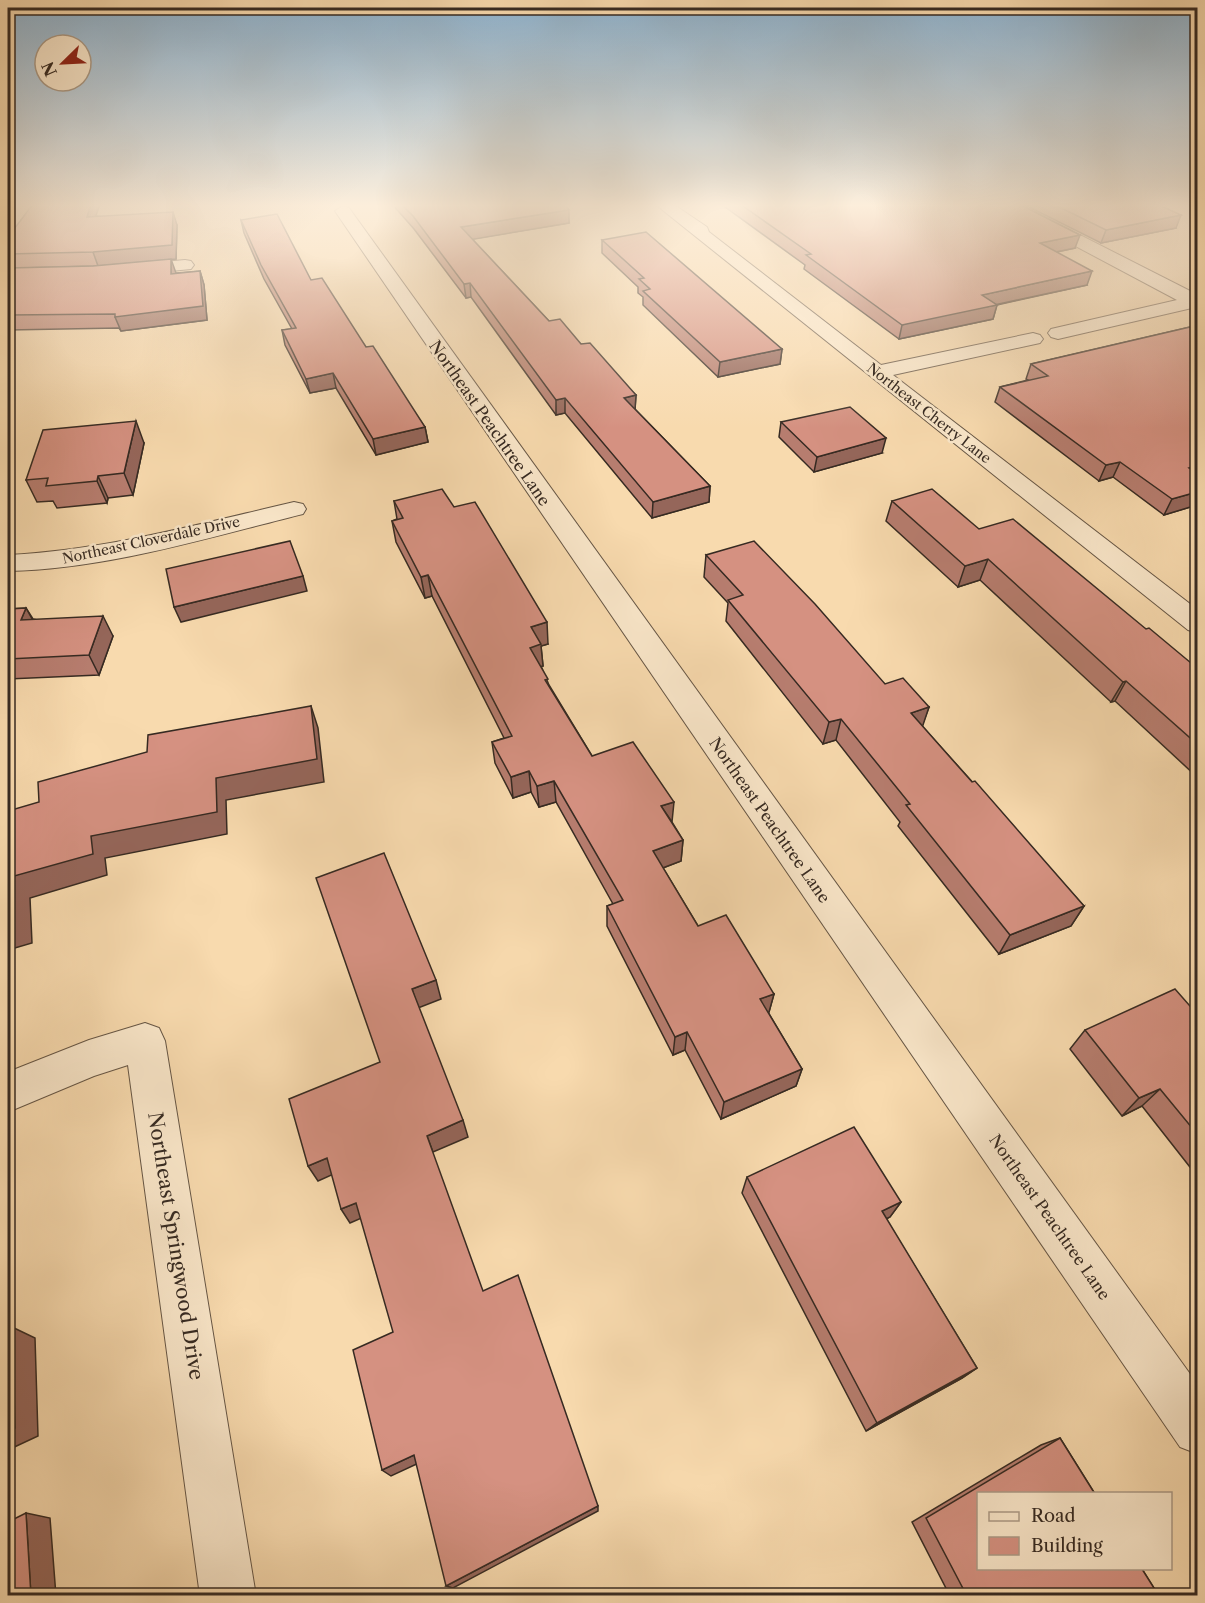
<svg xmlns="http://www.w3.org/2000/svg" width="1205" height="1603" font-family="'Libre Caslon Text',serif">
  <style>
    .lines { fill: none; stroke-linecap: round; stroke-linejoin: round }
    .minor-casing { stroke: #665645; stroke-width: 2 }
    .minor { fill: #fae7ca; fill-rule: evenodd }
    .wall { fill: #b77d6f; stroke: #362a22; stroke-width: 1.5 }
    .shaded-wall { fill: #95665a; stroke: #362a22; stroke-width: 1.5 }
    .building { fill: #d59181; stroke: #362a22; stroke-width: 1.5 }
    .labels { text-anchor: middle; stroke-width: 5; stroke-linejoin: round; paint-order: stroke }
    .far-street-label { font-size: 14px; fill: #362a22; stroke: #fae7ca }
    .street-label { font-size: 16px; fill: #362a22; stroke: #fae7ca }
    .near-street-label { font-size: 20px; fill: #362a22; stroke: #fae7ca }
  </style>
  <rect width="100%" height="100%" fill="#f8daae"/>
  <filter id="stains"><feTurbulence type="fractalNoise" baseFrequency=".00333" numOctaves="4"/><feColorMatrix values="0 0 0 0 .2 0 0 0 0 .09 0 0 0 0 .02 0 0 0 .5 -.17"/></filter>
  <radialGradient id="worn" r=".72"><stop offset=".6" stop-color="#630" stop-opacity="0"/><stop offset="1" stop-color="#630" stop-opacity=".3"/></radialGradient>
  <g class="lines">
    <g class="minor-casing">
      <g id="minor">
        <path d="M655,204H673L707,227L709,232L881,365L1033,333L1040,335L1043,339L1040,343L893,375L1198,610V633L1188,630Z"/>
        <path d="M1000,204H1019L1198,295V310L1192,308L1058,339L1051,337L1048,333L1051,329L1177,300L1002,207Z"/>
        <path d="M343,206L349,208L1198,1385V1454L1180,1447L335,211Z"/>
        <path d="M185,260L191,261L194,265L191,269L130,275L124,274L121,270L124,266L130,265Z"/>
        <path d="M294,502L303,504L306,509L303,514C206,538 108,569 8,571V555C106,550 199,524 294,502Z"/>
        <path d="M145,1023L159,1028L165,1041L256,1596H200L128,1065L94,1076L8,1112V1072L89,1040Z"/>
      </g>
    </g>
    <use href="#minor" class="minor"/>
  </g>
  <g class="wall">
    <path d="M392,204H565L569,223L472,239L549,321L581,344L636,395L635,409L710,486L709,502L652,518L565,413L556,415L471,297L466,298L414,229Z"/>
    <path d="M721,204H1019L1075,248L1057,252L1087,285L997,305L993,319L899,339L804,269L805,265Z"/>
    <path d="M1023,204H1157L1176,228L1101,243Z"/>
    <path d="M96,216L177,225L176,259L98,266L19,268L176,273L200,271L204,285L207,320L121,331L119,328L8,330V237Z"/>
    <path d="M241,220L311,280L366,347L425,427L428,442L376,455L336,388L310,393L285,345L282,330L292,329L264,279L244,233Z"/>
    <path d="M602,240L782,349L780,364L718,377L643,305V297L638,293V287L602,253Z"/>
    <path d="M1190,327L1197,505L1164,515L1113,477L1099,481L995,402L1000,387L1028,380L1026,379L1031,364Z"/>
    <path d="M781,422L882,453L814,472L779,437Z"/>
    <path d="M144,443L133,495L108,498L107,503L57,508L53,501L37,502L26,480Z"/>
    <path d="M394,501L454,507L548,644L541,646L543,666H541L549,685L592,756L672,822L683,840L681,861L663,868L698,926L774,994L769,1012H768L802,1069L796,1086L721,1119L685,1050L673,1055L607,926V906L613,904L556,802L539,807L531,792L513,798L495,763L492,742L504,738L432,596L425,598L396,542L392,521L397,519Z"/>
    <path d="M892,501L979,529L1146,629L1197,668V777L1115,701L1111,702L980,580L958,587L886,521Z"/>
    <path d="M706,555L885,684L929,707L922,726L1084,906L1071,926L999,954L898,826L900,822L836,740L823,744L726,621L728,603L704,577Z"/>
    <path d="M26,608L33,619L113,636L99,675L8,679V609Z"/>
    <path d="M1197,1014V1176L1142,1106L1122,1116L1070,1049L1085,1030Z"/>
    <path d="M747,1177L901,1202L890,1217L886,1219L977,1368L962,1378L866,1431L742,1193Z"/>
    <path d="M1060,1438L1159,1596H950L912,1522L1041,1445Z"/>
  </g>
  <g class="shaded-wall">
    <path d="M91,204H100L91,230L87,217Z"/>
    <path d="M569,210V223L463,241L461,227Z"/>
    <path d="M173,212L177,225L176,259L98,266L93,252Z"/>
    <path d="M1181,215L1176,228L1101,243L1106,230Z"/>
    <path d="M1080,235L1075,248L1036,256L1040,243Z"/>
    <path d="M171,259L176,273L175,288L171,274Z"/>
    <path d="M200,271L204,285L207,320L121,331L115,317Z"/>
    <path d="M1092,271L1087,285L985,307L997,305L993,319L899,339L902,325L982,295Z"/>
    <path d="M470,283L471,297L466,298L464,284Z"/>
    <path d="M782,349L780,364L718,377L720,362Z"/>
    <path d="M333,373L336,388L310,393L306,379Z"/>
    <path d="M636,395L635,410L624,398Z"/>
    <path d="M565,398V413L556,415V400Z"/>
    <path d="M136,421L144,443L133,495L124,473Z"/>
    <path d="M425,427L428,442L376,455L373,439Z"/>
    <path d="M886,438L882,453L814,472L817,457Z"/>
    <path d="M1120,462L1113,477L1099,481L1106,465Z"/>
    <path d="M1197,465V479L1189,468Z"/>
    <path d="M98,476L108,498L107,503L97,481Z"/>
    <path d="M710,486L709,502L652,518L653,502Z"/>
    <path d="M1197,492V505L1164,515L1172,499Z"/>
    <path d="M988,559L980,580L958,587L965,566Z"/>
    <path d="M428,575L432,596L425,598L421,577Z"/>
    <path d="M303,576L307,591L181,622L174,607Z"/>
    <path d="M26,608L37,628L21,620Z"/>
    <path d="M103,616L113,636L99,675L89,655Z"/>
    <path d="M547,622L548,644L541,646L543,666L532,669L530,648L531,627Z"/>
    <path d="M1126,681L1115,701L1111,702L1123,682Z"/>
    <path d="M311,706L318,728L324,782L226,800L227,834L105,858L107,875L30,898L32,943L8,950V924L14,876L91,836L216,778Z"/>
    <path d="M929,707L922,728L911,713Z"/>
    <path d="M841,719L836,740L823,744L829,722Z"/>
    <path d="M529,771L531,792L513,798L511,777Z"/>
    <path d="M554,781L556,802L539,807L537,786Z"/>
    <path d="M674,802L672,822L661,806Z"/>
    <path d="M683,840L681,861L652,872L653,851Z"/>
    <path d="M1084,906L1071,926L999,954L1010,935Z"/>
    <path d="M436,980L441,999L418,1008L412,989Z"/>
    <path d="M774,994L769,1012L755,1017L760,999Z"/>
    <path d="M687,1032L685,1050L673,1055L675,1037Z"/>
    <path d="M802,1069L796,1086L721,1119L724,1102Z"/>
    <path d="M1160,1089L1142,1106L1122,1116L1139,1098Z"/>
    <path d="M463,1120L468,1137L433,1152L427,1136Z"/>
    <path d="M327,1158L336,1173L318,1181L308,1166Z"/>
    <path d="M901,1202L890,1217L872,1226L882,1211Z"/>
    <path d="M356,1203L364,1217L350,1223L341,1209Z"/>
    <path d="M12,1327L35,1338L38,1436L8,1450Z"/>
    <path d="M977,1368L962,1378L866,1431L877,1423Z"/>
    <path d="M414,1455L421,1462L391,1476L382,1470Z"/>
    <path d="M598,1506V1511L453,1588L446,1586Z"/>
    <path d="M26,1513L50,1518L56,1596H31Z"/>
  </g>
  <g class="building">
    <path d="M33,204H91L87,217L173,212L172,245L93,252L8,254V237Z"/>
    <path d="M401,204H565L569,210L461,227L549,321L560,319L581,344L590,343L636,395L624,398L710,486L653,502L565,398L556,400L470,283L464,284L413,216Z"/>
    <path d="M740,204H1019L1080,235L1040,243L1092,271L982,295L997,305L902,325L806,255L811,254Z"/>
    <path d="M1053,204H1157L1181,215L1106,230Z"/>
    <path d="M277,214L311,280L322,278L366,347L373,346L425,427L373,439L333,373L306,379L282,330L296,328L261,265L241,220Z"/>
    <path d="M646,232L782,349L720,362L643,291L650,289L639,279L644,278L602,240Z"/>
    <path d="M171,259V274L200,271L203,306L115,317V314L8,315V268L93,266Z"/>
    <path d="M1190,327L1197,331V465L1189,468L1197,473V492L1172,499L1120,462L1106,465L1000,387L1048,376L1031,364Z"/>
    <path d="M850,407L886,438L817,457L781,422Z"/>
    <path d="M136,421L124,473L98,476L97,481L46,486L48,478L26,480L43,430Z"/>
    <path d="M442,489L454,507L475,502L547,622L531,627L541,644L530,648L548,679L545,680L592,756L633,742L674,802L661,806L683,840L653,851L698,926L726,915L774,994L760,999L802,1069L724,1102L687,1032L675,1037L607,906L623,900L554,781L537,786L529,771L511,777L492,742L512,736L428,575L421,577L392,521L403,518L394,501Z"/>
    <path d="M932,489L979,529L1013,519L1146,629L1149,628L1197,668V744L1126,681L1123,682L988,559L965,566L892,501Z"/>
    <path d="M290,541L303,576L174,607L166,569Z"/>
    <path d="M754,541L815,604L885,684L903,678L929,707L911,713L972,782L975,781L1084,906L1010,935L906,805L910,804L841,719L829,722L728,600L743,595L706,555Z"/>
    <path d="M26,608L21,620L103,616L89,655L8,659V609Z"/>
    <path d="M311,706L317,759L216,778L217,812L91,836L93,854L14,876V922L8,924V811L39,802L38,782L147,752L148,735Z"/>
    <path d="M384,853L436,980L412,989L463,1120L427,1136L483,1291L518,1275L598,1506L446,1586L414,1455L382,1470L353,1350L393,1332L356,1203L341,1209L327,1158L308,1166L289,1099L380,1062L316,878Z"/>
    <path d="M1175,989L1197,1014V1134L1160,1089L1139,1098L1085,1030Z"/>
    <path d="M854,1127L901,1202L882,1211L977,1368L877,1423L747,1177Z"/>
    <path d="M12,1327L15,1428L8,1432V1328Z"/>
    <path d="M1060,1438L1095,1494H978V1569H1142L1159,1596H967L926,1518Z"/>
    <path d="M26,1513L31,1596H8V1522Z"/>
  </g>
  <linearGradient id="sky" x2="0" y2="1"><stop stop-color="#8db5d4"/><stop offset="0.48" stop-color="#fceedb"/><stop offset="1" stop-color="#fceedb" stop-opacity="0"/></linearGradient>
  <rect width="1205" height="428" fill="url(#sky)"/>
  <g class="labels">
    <g class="far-street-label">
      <text transform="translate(929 413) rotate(38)" y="5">Northeast Cherry Lane</text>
      <text transform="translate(151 540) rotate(-12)" y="5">Northeast Cloverdale Drive</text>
    </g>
    <g class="street-label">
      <text transform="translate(490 423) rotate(55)" y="6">Northeast Peachtree Lane</text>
      <text transform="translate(770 820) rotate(55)" y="6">Northeast Peachtree Lane</text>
      <text transform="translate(1050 1217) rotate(55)" y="6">Northeast Peachtree Lane</text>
    </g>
    <g class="near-street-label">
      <text transform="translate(176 1246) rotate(81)" y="7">Northeast Springwood Drive</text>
    </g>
  </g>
  <rect width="1205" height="1603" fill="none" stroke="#f8daae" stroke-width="30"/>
  <rect x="9" y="9" width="1187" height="1585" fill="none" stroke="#362a22" stroke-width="3"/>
  <rect x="15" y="15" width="1175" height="1573" fill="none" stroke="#362a22" stroke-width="1.5"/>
  <rect x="977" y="1492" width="195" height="78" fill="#fae7ca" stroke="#ac9b87" stroke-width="1.5"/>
  <rect x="989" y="1512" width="30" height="9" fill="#fae7ca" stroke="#ac9b87" stroke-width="1.5"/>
  <text x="1031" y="1522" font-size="18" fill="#362a22">Road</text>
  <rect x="989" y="1537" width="30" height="18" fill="#d59181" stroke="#ac9b87" stroke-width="1.5"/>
  <text x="1031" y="1552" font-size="18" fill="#362a22">Building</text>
  <g transform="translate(63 63) rotate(246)"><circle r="28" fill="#fae7ca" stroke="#ac9b87" stroke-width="1.5"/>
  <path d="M0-4.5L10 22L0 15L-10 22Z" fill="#8f2418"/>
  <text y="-9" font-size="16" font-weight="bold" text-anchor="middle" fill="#362a22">N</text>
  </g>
  <rect width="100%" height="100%" filter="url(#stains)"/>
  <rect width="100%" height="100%" fill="url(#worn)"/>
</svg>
